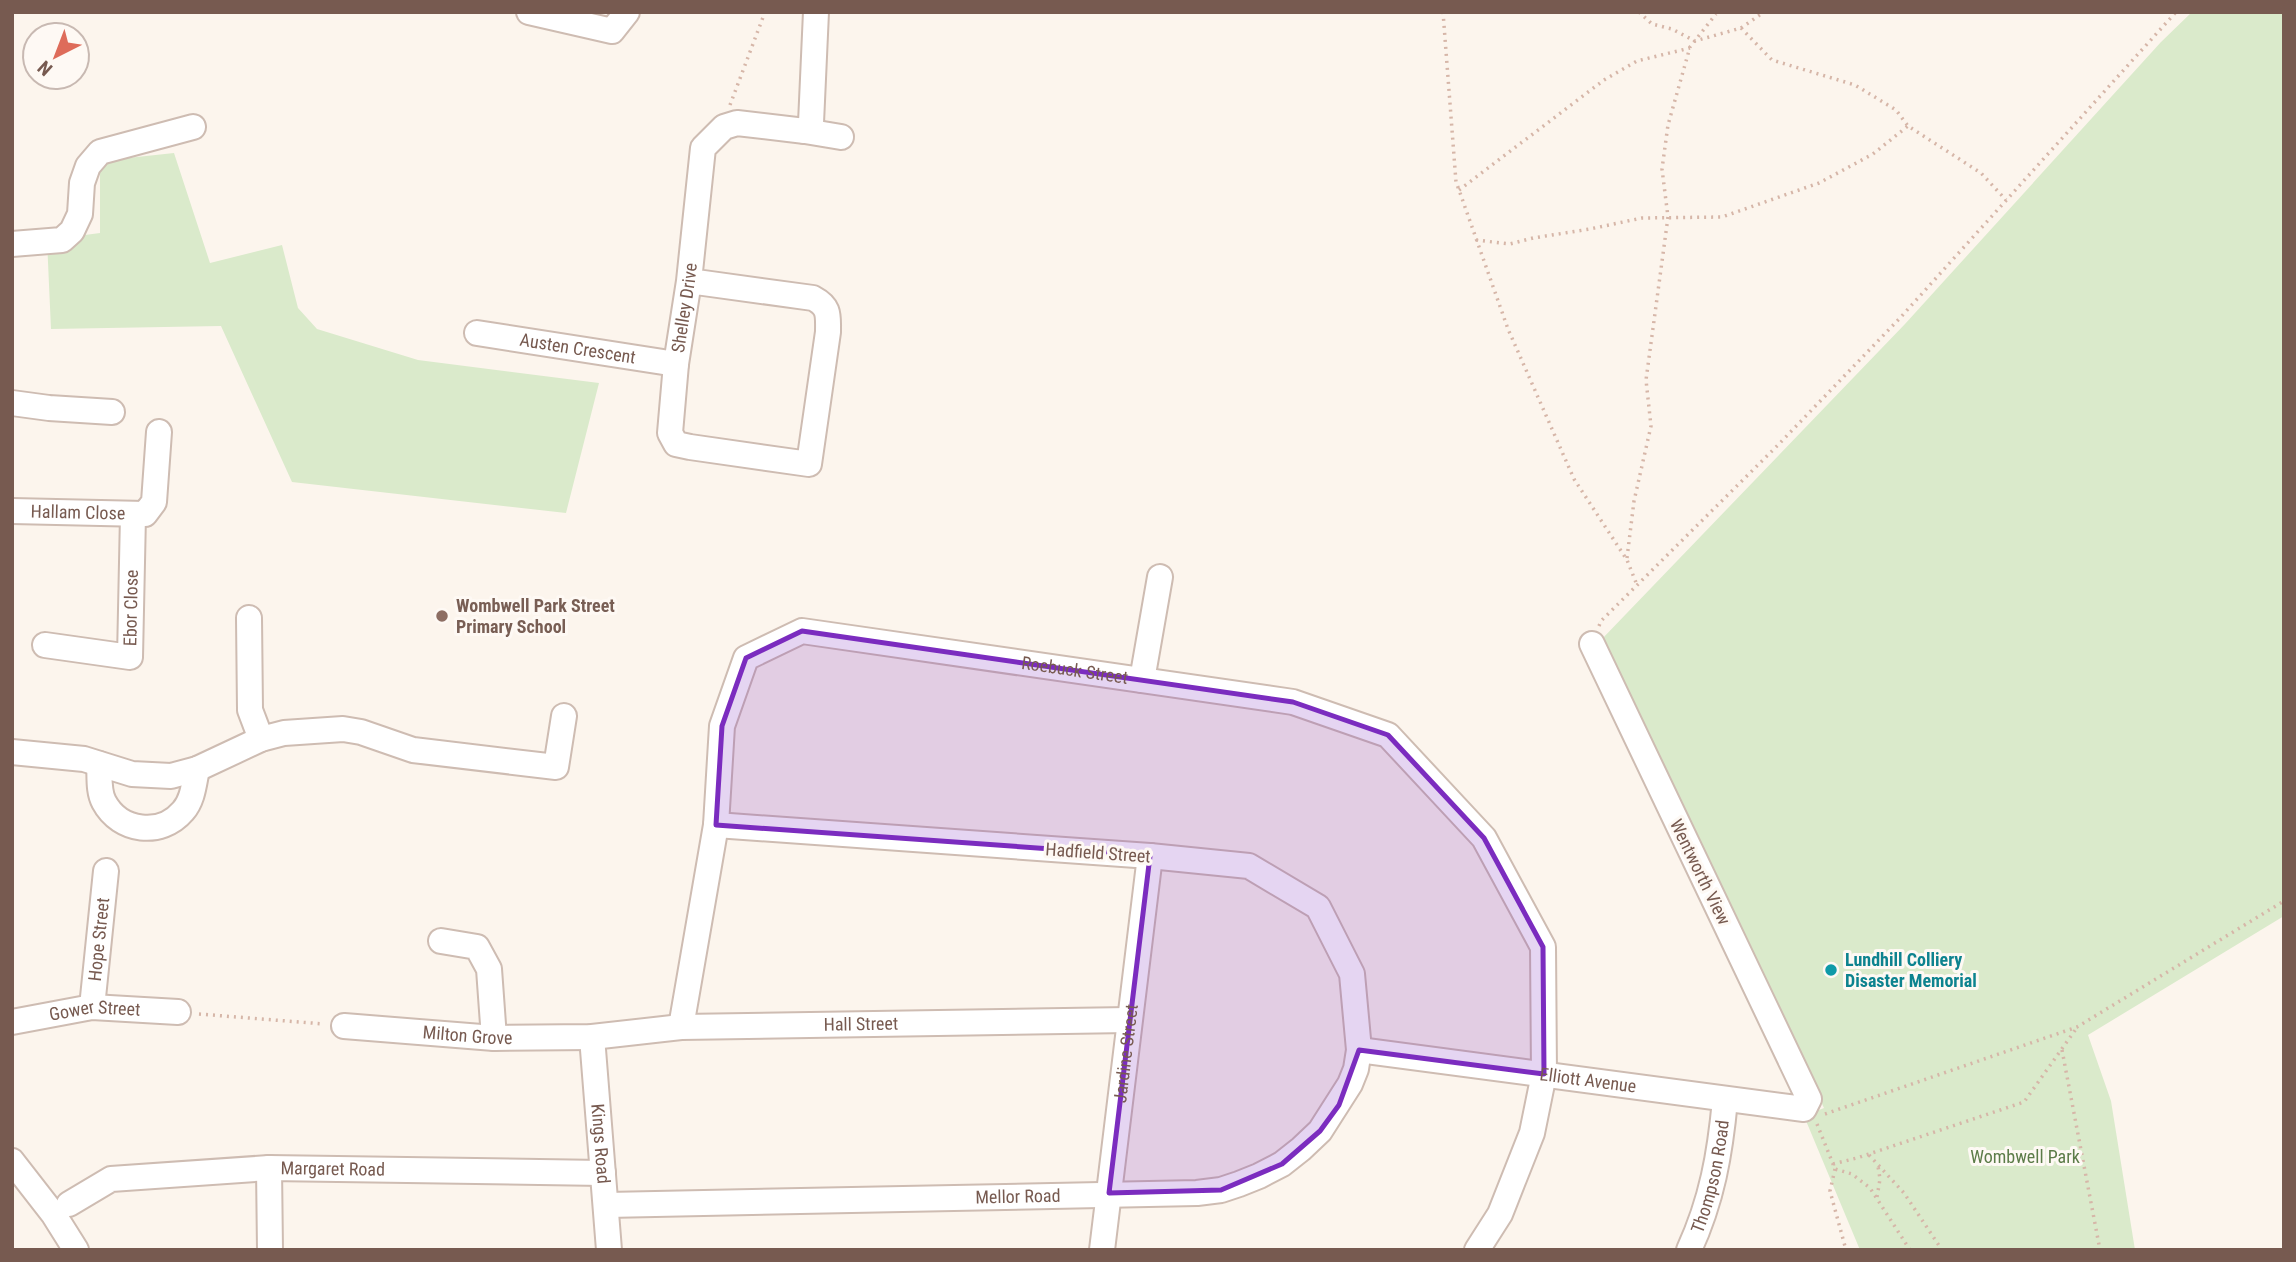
<svg xmlns="http://www.w3.org/2000/svg" width="2296" height="1262" font-family="'Roboto Condensed',sans-serif">
  <style>
    .green { fill: #daeacb }
    .lines { fill: none; stroke-linecap: round; stroke-linejoin: round }
    .minor-casing { stroke: #cebcb2; stroke-width: 28 }
    .path { stroke: #d6b6a8; stroke-width: 3.5; stroke-dasharray: 2 5; stroke-linecap: butt }
    .minor { stroke: #fff; stroke-width: 24 }
    .marked { fill: #7b2cbf; fill-opacity: 0.2; stroke: #7b2cbf; stroke-width: 5; stroke-linejoin: round }
    .education-dot { fill: #8d6e63; stroke: #fef9f4; stroke-width: 2.5 }
    .culture-dot { fill: #0f9aa8; stroke: #fef9f4; stroke-width: 2.5 }
    .labels { text-anchor: middle; stroke-width: 6; stroke-linejoin: round; paint-order: stroke }
    .street-label { font-size: 18px; fill: #775a50; stroke: #fef9f4 }
    .education-label { font-size: 18px; font-weight: bold; fill: #785e54; stroke: #fef9f4; text-anchor: start }
    .culture-label { font-size: 18px; font-weight: bold; fill: #0d838f; stroke: #fef9f4; text-anchor: start }
    .park-label { font-size: 18px; fill: #5c7c48; stroke: #fef9f4 }
  </style>
  <rect width="100%" height="100%" fill="#fcf5ed"/>
  <g class="green">
    <path d="M2192,12H2284V916L2088,1035L2111,1101L2135,1250H1860L1804,1116L1824,1108L1601,640L1905,324L2161,42Z"/>
    <path d="M174,153L210,263L282,245L298,308L317,329L418,360L599,383L566,513L292,482L221,326L51,329L47,240L100,233V161Z"/>
  </g>
  <g class="lines">
    <g class="minor-casing">
      <g id="minor">
        <path d="M529,12L612,31L627,12"/>
        <path d="M805,131L841,137"/>
        <path d="M12,244L62,240L72,231L80,214L82,183L88,166L100,152L193,127"/>
        <path id="s1" d="M689,281L813,298C830,307 828,315 828,332L809,464L690,447L676,444L670,433L676,364L689,281L703,148L724,127L737,123L805,131L811,123L816,12"/>
        <path id="s2" d="M477,333L676,364"/>
        <path d="M12,403L49,408L112,412"/>
        <path id="s3" d="M12,511L145,514L154,502L159,432"/>
        <path d="M249,618L250,710L261,739"/>
        <path id="s4" d="M45,645L130,657L133,515"/>
        <path d="M1142,680L1160,577"/>
        <path d="M12,752L84,759L132,774L171,776L197,769L261,739L284,733L343,729L361,732L413,750L556,767L564,716"/>
        <path d="M99,764C100,776 98,791 104,802C120,832 161,837 183,811C193,800 194,783 197,769"/>
        <path d="M441,941L477,947L489,969L494,1038"/>
        <path id="s5" d="M92,1007L106,871"/>
        <path id="s6" d="M12,1022L92,1007L178,1012"/>
        <path id="s7" d="M344,1026L494,1038L592,1037L681,1027L1129,1020"/>
        <path id="s8" d="M681,1027L716,825L722,726L746,658L802,631L1293,702L1388,735L1484,838L1543,947L1544,1074L1532,1133L1500,1214L1477,1250"/>
        <path id="s9" d="M592,1037L609,1250"/>
        <path id="s10" d="M1359,1050L1804,1109L1809,1099L1592,644"/>
        <path d="M12,1161L54,1215L76,1250"/>
        <path d="M269,1168L270,1250"/>
        <path id="s11" d="M69,1204L111,1179L269,1168L603,1173"/>
        <path id="s12" d="M607,1205L1197,1193L1221,1190L1239,1184L1259,1176L1282,1164L1301,1149L1320,1131L1350,1084L1356,1069L1359,1050L1352,974L1318,907L1249,866L1150,856L716,825"/>
        <path id="s13" d="M1102,1250L1150,856"/>
        <path id="s14" d="M1689,1250C1712,1200 1720,1154 1725,1100"/>
      </g>
    </g>
    <g class="path">
      <path d="M1443,12L1456,182L1459,190L1508,329L1574,479L1627,560L1637,585"/>
      <path d="M1639,12L1652,24L1672,29L1695,41L1741,28L1772,60L1855,85L1896,110L1908,126L1981,173L2006,200"/>
      <path d="M1741,28L1764,12"/>
      <path d="M730,105L765,12"/>
      <path d="M1459,190L1604,80L1637,61L1690,48"/>
      <path d="M1476,240L1510,244L1533,238L1590,229L1642,218L1722,217L1819,183L1873,154L1908,126"/>
      <path d="M1627,558L1634,501L1651,426L1646,380L1668,217L1662,169L1668,125L1690,47L1716,14"/>
      <path d="M1599,626L1601,621L1778,445L1900,318L2176,12"/>
      <path d="M199,1014L324,1024"/>
      <path d="M2062,1050L2100,1250"/>
      <path d="M1825,1114L2077,1027L2284,901"/>
      <path d="M1817,1124L1835,1169L1852,1174L1870,1188L1910,1250"/>
      <path d="M1869,1155L1904,1193L1942,1250"/>
      <path d="M1833,1164L1857,1158L2024,1102L2076,1029"/>
      <path d="M1835,1169L1830,1191L1846,1250"/>
      <path d="M1877,1197L1880,1179L1878,1166"/>
    </g>
    <use href="#minor" class="minor"/>
  </g>
  <path class="marked" d="M802,631L1293,702L1388,735L1484,838L1543,947L1544,1074L1359,1050L1339,1105L1320,1131L1282,1164L1221,1190L1109,1193L1150,856L716,825L722,726L746,658Z"/>
  <circle class="education-dot" cx="442" cy="616" r="7"/>
  <circle class="culture-dot" cx="1831" cy="970" r="7"/>
  <g class="labels">
    <g class="street-label">
      <text dy="6" stroke="none"><textPath href="#s1" startOffset="572">Shelley Drive</textPath></text>
      <text dy="6" stroke="none"><textPath href="#s2" startOffset="102">Austen Crescent</textPath></text>
      <text dy="6" stroke="none"><textPath href="#s3" startOffset="66">Hallam Close</textPath></text>
      <text dy="6" stroke="none"><textPath href="#s4" startOffset="135">Ebor Close</textPath></text>
      <text dy="6" stroke="none"><textPath href="#s8" startOffset="714">Roebuck Street</textPath></text>
      <text transform="translate(1098 853) rotate(4)" y="6">Hadfield Street</text>
      <text transform="translate(1700 872) rotate(64)" y="6">Wentworth View</text>
      <text dy="6" stroke="none"><textPath href="#s5" startOffset="68">Hope Street</textPath></text>
      <text dy="6" stroke="none"><textPath href="#s6" startOffset="84">Gower Street</textPath></text>
      <text dy="6" stroke="none"><textPath href="#s7" startOffset="518">Hall Street</textPath></text>
      <text dy="6" stroke="none"><textPath href="#s7" startOffset="124">Milton Grove</textPath></text>
      <text dy="6" stroke="none"><textPath href="#s13" startOffset="198">Jardine Street</textPath></text>
      <text dy="6" stroke="none"><textPath href="#s10" startOffset="231">Elliott Avenue</textPath></text>
      <text dy="6" stroke="none"><textPath href="#s9" startOffset="107">Kings Road</textPath></text>
      <text dy="6" stroke="none"><textPath href="#s11" startOffset="271">Margaret Road</textPath></text>
      <text dy="6" stroke="none"><textPath href="#s14" startOffset="77">Thompson Road</textPath></text>
      <text dy="6" stroke="none"><textPath href="#s12" startOffset="411">Mellor Road</textPath></text>
    </g>
    <g class="education-label">
      <text x="456" y="612">Wombwell Park Street<tspan x="456" dy="21">Primary School</tspan></text>
    </g>
    <g class="culture-label">
      <text x="1845" y="966">Lundhill Colliery<tspan x="1845" dy="21">Disaster Memorial</tspan></text>
    </g>
    <g class="park-label">
      <text x="2025" y="1163">Wombwell Park</text>
    </g>
  </g>
  <rect width="2296" height="1262" fill="none" stroke="#775a50" stroke-width="28"/>
  <g transform="translate(56 56) rotate(222)"><circle r="33" fill="#fef9f4" stroke="#c8b9b2" stroke-width="2"/>
  <path d="M0-5L12 26L0 18L-12 26Z" fill="#de6c5a"/>
  <text y="-10" font-size="19" font-weight="bold" text-anchor="middle" fill="#775a50">N</text>
  </g>
</svg>
